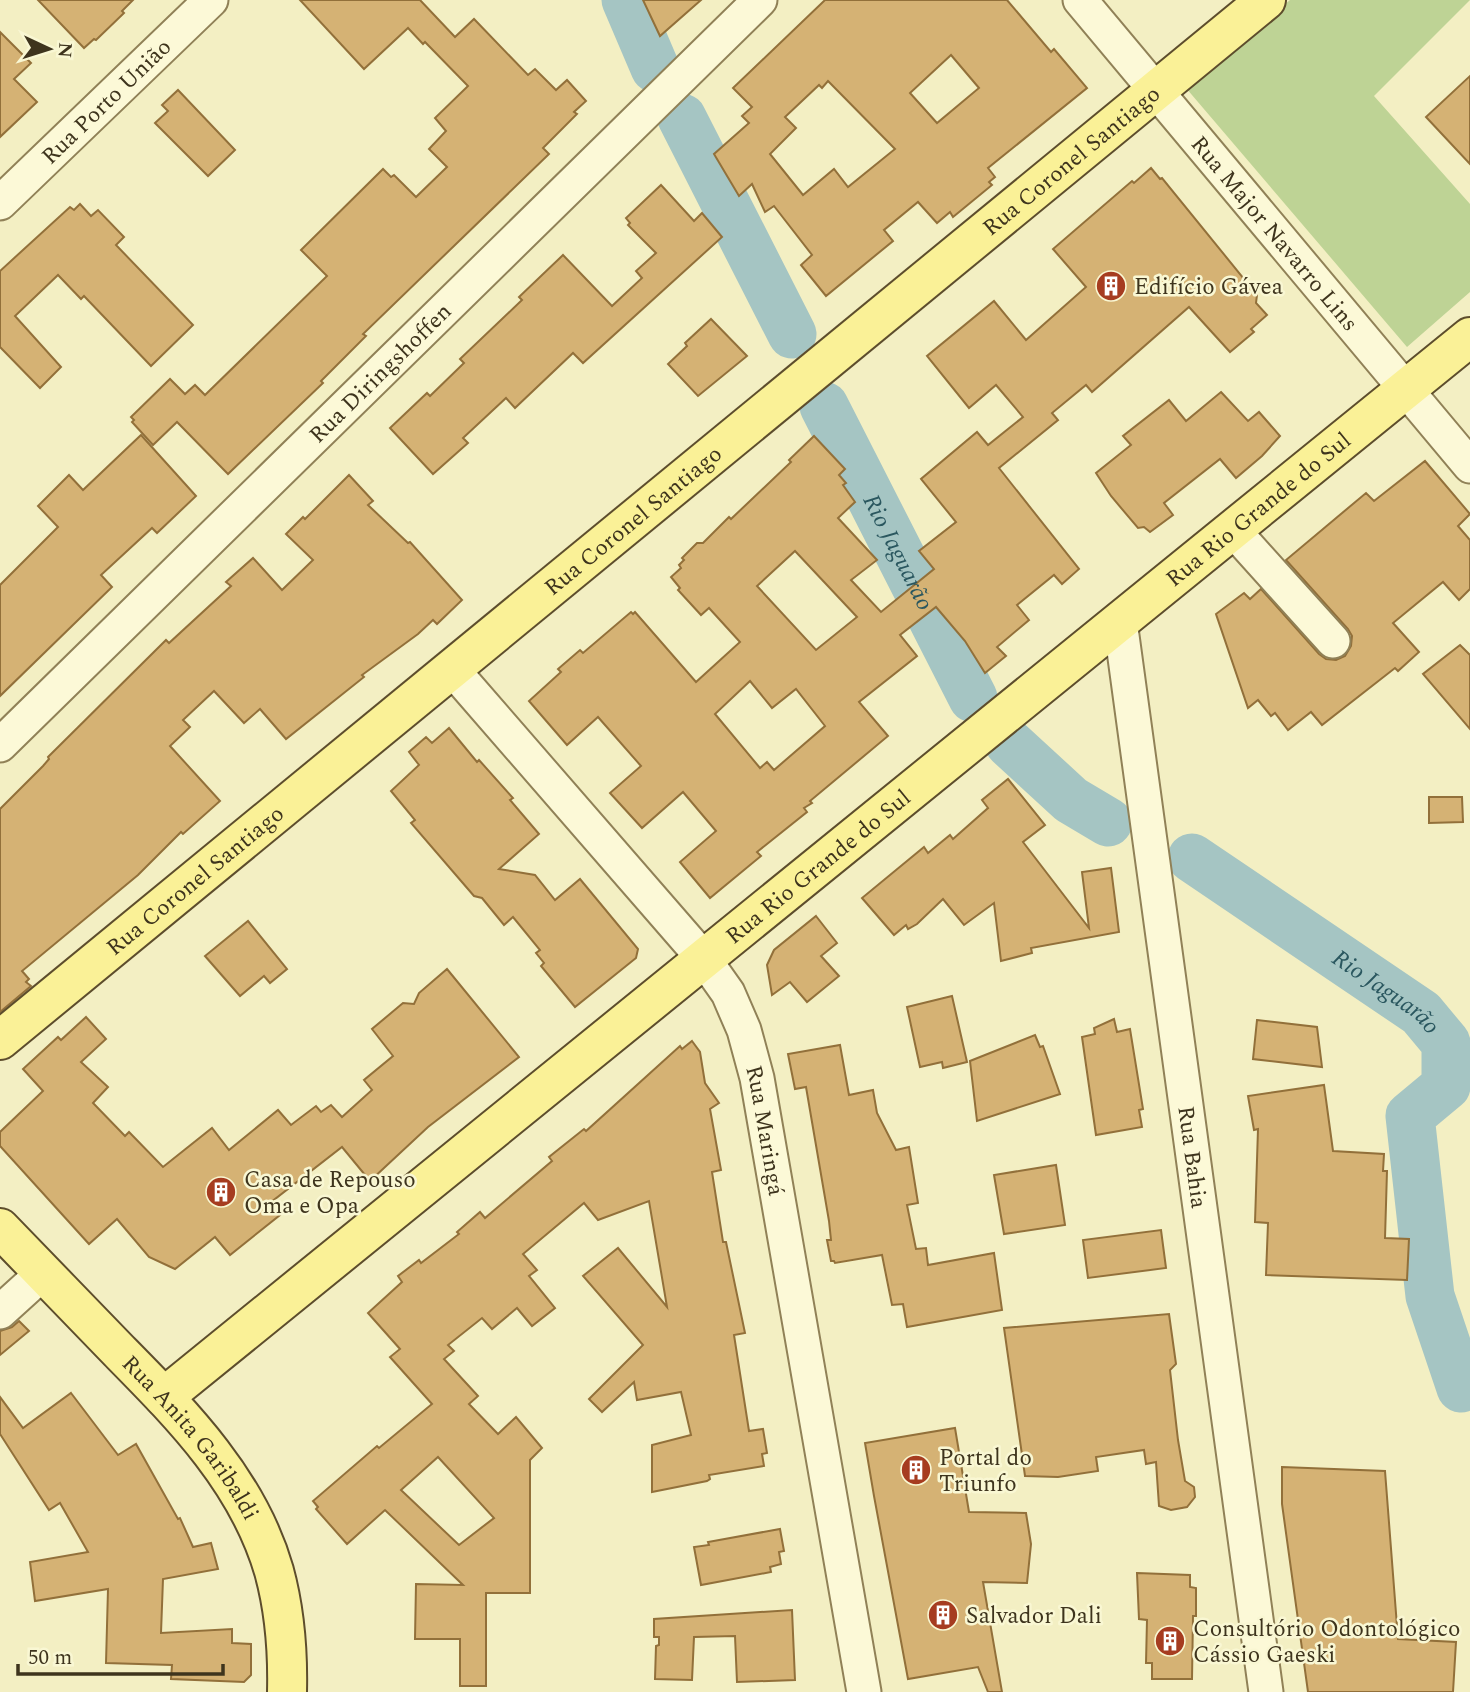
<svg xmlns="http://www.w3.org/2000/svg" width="1470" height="1692" font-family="Spectral,serif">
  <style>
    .green { fill: #bed395 }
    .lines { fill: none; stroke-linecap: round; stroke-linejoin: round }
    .river { stroke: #a5c5c3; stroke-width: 49 }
    .building { fill: #d5b274; stroke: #92703a; stroke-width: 2; fill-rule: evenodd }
    .minor-casing { stroke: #908157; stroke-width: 37 }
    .major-casing { stroke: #5d4d2c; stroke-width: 42 }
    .minor { stroke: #fcf9d7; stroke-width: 33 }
    .major { stroke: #faf197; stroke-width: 38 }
    .labels { text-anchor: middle; stroke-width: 5; stroke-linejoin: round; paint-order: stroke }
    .street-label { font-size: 23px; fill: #3e341d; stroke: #f9f7d3 }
    .poi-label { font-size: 23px; fill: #3e341d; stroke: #f9f7d3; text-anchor: start }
    .water-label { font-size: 24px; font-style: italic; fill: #2a575f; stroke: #f9f7d3 }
  </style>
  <rect width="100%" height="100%" fill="#f3efc3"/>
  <path class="green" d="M1290,0H1470L1374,96L1470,204V292L1407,347L1186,88Z"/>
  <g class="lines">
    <g class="river">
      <path d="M626,0L655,68"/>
      <path d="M682,118L792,334"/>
      <path id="s1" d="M824,406L973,698"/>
      <path d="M1009,743L1071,800L1108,822"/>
      <path id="s2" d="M1192,858L1421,1013L1446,1043V1086L1410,1116L1430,1296L1461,1388"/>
    </g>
  </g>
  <g class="building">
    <path d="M38,0H133L122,11L124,13L96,40L94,39L84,48Z"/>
    <path d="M300,0H420L455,37L474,19L528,75L535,69L556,90L567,80L586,101L574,112L577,114L543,148L549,154L363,334L366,336L321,381L323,383L228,474L177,422L153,445L132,422L134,420L131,417L170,379L185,394L195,385L205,395L327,276L301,250L383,169L391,177L394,175L416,197L447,167L429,149L446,131L435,118L468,86L425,42L423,44L408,28L364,69Z"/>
    <path d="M643,0H701L660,36Z"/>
    <path d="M825,0H1007L1051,52L1054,49L1087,88L988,168L995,177L989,182L992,185L953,217L950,212L937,223L918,202L884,230L893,241L826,296L801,265L812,255L774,206L765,212L752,184L739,196L714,154L749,123L742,116L752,107L733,88ZM951,55L979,88L937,123L910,93ZM828,81L895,149L848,187L834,169L803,195L770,154L796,128L785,117L819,85L822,88Z"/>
    <path d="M0,32L31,63L14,79L37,102L0,137Z"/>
    <path d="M1470,76V164L1426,117Z"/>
    <path d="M178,90L235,150L208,176L155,123L168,111L162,105Z"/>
    <path d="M1151,168L1160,179L1162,178L1257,295L1256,303L1267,315L1251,329L1254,332L1230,352L1189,307L1092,392L1086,385L1052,413L1058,420L999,468L1079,569L1062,584L1054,575L1017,605L1029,620L997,647L1006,656L985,673L965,641L936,607L900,635L917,656L859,702L888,736L810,801L812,803L804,808L807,812L757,852L761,856L710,898L680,862L716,831L683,792L642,828L610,793L641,766L598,717L567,745L529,701L561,672L558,669L580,650L583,653L631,612L633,614L635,612L696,682L740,642L709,608L701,615L678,590L680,588L671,577L681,568L679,565L684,560L682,558L697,543H703L729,517L731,519L791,462L789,460L814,436L845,469L839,475L846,483L843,485L855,502L838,518L877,560L851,580L881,612L934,569L919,551L956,522L921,479L977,432L988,445L1023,417L996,385L969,408L927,356L994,301L1026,340L1086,287L1053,249L1132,181L1134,183ZM795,551L857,617L816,650L757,586ZM750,681L772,708L796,689L825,726L774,770L767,762L760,768L715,714Z"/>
    <path d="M661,185L694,221L702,213L722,237L583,363L573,353L515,408L506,398L463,438L468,443L433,474L390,428L427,393L430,396L464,363L460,359L522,300L519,297L563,255L612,306L642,278L636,271L656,253L628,225L630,223L626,218Z"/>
    <path d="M80,204L91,216L98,210L124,237L116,245L193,325L151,366L84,296L81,299L58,275L15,316L61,367L40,388L0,347V271L70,207L74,210Z"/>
    <path d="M711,319L747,356L698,396L668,364L687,346L685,343Z"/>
    <path d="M1221,392L1248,421L1259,412L1280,436L1262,456L1236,478L1220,459L1164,503L1173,515L1150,532L1144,527L1138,528L1111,496L1096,473L1131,445L1123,436L1169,400L1186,421Z"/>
    <path d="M141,435L196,496L157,533L152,528L101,575L112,587L0,696V585L58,527L38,506L69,475L83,490Z"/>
    <path d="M1425,461L1470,514L1458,526L1470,540V589L1459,600L1443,582L1393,623L1419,652L1398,671L1395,668L1322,725L1311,712L1288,730L1275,713L1271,716L1258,700L1248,708L1216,614L1244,593L1250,599L1261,589L1319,654L1326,659L1336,660L1345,656L1351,646L1352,636L1348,629L1286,560L1366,493L1374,501Z"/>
    <path d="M349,475L373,501L368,505L408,543L410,542L462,600L437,624L433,620L418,634L362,675L364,677L286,739L260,709L244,723L214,691L183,720L190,727L170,746L220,801L183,834L181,832L138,875L22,971L29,979L26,982L31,986L0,1012V809L43,766L49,759L48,757L166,640L169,643L231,586L226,582L253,558L282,590L313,560L286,534L303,517L305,519Z"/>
    <path d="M1460,645L1470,655V729L1423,674Z"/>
    <path d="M449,728L477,762L479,760L513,798L510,800L539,834L499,869L535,875L555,900L580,879L638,949L636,958L575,1007L541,966L544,963L536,953L540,950L513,917L504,925L482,898L474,896L411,823L415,820L391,791L419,765L409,752L426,737L432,743Z"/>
    <path d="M1008,779L1045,825L1023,842L1089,928L1082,872L1111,868L1119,932L1031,948L1032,953L1001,961L994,903L964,925L943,899L917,924L908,929L906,925L894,935L862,898L924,847L928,853L950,835L953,839L988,808L982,800Z"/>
    <path d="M1429,797H1462L1463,822L1429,823Z"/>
    <path d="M816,916L837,943L821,956L839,976L807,1002L790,982L772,995L767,965L774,950Z"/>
    <path d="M248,921L287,969L270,983L264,976L240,996L205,956Z"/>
    <path d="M447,969L519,1057L428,1127L370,1181L342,1147L270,1203L280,1215L230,1255L215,1237L175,1269L149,1257L117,1219L89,1244L0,1146V1132L43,1091L23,1069L58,1037L61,1040L86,1017L106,1039L81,1062L108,1087L93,1103L125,1136L129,1132L163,1167L212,1128L229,1150L278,1110L291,1125L316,1106L321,1112L331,1105L342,1117L372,1090L364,1080L393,1056L372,1029L403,1003L414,1004L419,993Z"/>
    <path d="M952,996L967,1062L943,1068L942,1062L920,1067L907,1007Z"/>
    <path d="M1114,1019L1117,1032L1130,1029L1143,1109L1139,1110L1142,1127L1096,1135L1082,1037L1095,1034L1094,1028Z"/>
    <path d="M1257,1020L1317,1027L1322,1067L1253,1059Z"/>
    <path d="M1035,1035L1040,1047L1043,1046L1060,1094L977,1121L970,1061Z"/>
    <path d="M692,1041L700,1052L705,1083L719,1103L710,1109L721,1170L712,1172L723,1242H726L745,1333L734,1335L749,1431L763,1429L767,1453L762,1454L764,1466L709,1475L710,1479L707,1481L652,1492V1445L691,1435L681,1392L637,1400L634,1382L602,1412L589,1399L643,1345L583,1276L618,1248L667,1307L649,1201L598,1220L584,1203L523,1254L537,1270L529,1276L555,1308L532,1326L517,1308L492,1329L482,1318L448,1345L454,1351L444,1359L478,1396L469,1404L498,1434L516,1417L542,1448L530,1460V1593H486V1686H460V1639H415L416,1584L463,1585L385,1510L347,1544L316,1509L318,1507L313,1501L377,1446L379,1448L432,1404L390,1357L400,1349L368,1313L402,1282L398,1276L419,1260L421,1263L459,1234L457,1232L480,1212L485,1218L552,1161L549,1157L584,1129L586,1131L680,1046L682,1049ZM438,1457L494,1518L459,1545L401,1490Z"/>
    <path d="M840,1045L849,1095L873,1090L877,1113L896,1150L909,1147L918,1203L907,1205L916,1249L926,1248L928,1265L994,1253L1002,1310L907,1327L903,1304L892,1305L882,1255L835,1263L834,1261H831L827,1240H831L829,1221L806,1087L795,1089L788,1054Z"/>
    <path d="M1324,1085L1333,1151L1384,1154L1383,1171H1387L1385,1238L1409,1239L1407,1280L1266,1275L1268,1223L1255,1222L1258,1129L1254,1130L1248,1096Z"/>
    <path d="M1056,1165L1065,1225L1004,1234L994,1175Z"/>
    <path d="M1161,1230L1166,1268L1088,1278L1083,1240Z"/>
    <path d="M1169,1314L1176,1364L1170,1370L1178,1440L1185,1481L1194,1487L1195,1497L1187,1507L1171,1510L1159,1506L1156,1462L1146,1464L1144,1450L1096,1457L1098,1471L1058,1477L1025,1476L1004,1328Z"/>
    <path d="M19,1321L29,1331L0,1355V1331L12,1327Z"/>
    <path d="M71,1393L118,1455L136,1444L178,1519L180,1518L193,1547L211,1543L218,1569L163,1579L161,1633L232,1629V1643L251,1644V1675L244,1682L171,1679L172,1665L106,1663L108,1589L35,1601L30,1562L88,1552L60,1503L49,1510L0,1434V1397L23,1428Z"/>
    <path d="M955,1428L969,1512L1026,1513L1031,1544L1027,1583L983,1582L1002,1692H988L978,1667L908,1679L874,1496L865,1443Z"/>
    <path d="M1282,1467L1385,1471L1398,1639L1456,1642L1453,1692H1308L1282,1504Z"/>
    <path d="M780,1529L784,1551L779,1552L781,1564L770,1567L771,1572L701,1585L694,1547L709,1545L708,1542Z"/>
    <path d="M1137,1573L1190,1575V1587L1196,1588V1616H1193L1192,1679H1152V1663H1146L1147,1620L1139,1619Z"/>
    <path d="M792,1610L795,1680L737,1682L735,1636L694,1637L692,1680L655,1679L656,1646L659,1645V1637H654V1619Z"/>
  </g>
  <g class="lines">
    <g class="minor-casing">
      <g id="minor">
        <path id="s3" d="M1080,0L1470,466"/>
        <path id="s4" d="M0,203L211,0"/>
        <path d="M1233,530L1333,641"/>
        <path id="s5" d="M1120,621L1266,1692"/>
        <path id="s6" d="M452,669L704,959L728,993L744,1030L757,1078L864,1692"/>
        <path id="s7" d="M0,745L760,0"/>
        <path d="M0,1312L43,1273"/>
      </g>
    </g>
    <g class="major-casing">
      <g id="major">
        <path id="s8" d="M0,1040L1266,0"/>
        <path id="s9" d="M0,1228C40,1269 79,1310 119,1351C182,1415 248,1481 274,1571C285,1611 288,1650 287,1692"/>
        <path id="s10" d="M164,1397L1470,337"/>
      </g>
    </g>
    <use href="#minor" class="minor"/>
    <use href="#major" class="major"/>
  </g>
  <defs>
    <g id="building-disc" transform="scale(1.575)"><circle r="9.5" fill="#a63c20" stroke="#f9f7d3"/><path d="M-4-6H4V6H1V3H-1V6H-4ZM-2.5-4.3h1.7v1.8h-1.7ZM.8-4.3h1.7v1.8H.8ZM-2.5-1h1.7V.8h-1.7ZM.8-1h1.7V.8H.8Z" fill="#fff"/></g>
  </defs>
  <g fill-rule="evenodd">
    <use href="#building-disc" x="1111" y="286"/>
    <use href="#building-disc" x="221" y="1192"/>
    <use href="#building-disc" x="916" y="1470"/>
    <use href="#building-disc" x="943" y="1615"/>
    <use href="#building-disc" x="1170" y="1641"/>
  </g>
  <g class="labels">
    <g class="street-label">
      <text dy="8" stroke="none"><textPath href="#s4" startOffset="147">Rua Porto União</textPath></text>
      <text dy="8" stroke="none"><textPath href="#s8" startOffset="1386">Rua Coronel Santiago</textPath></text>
      <text dy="8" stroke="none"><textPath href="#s3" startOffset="304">Rua Major Navarro Lins</textPath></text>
      <text dy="8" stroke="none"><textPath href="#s7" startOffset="532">Rua Diringshoffen</textPath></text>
      <text dy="8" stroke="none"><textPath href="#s10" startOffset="1409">Rua Rio Grande do Sul</textPath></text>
      <text dy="8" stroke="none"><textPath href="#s8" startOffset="819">Rua Coronel Santiago</textPath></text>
      <text dy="8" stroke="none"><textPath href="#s10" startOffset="842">Rua Rio Grande do Sul</textPath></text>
      <text dy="8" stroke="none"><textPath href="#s8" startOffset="252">Rua Coronel Santiago</textPath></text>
      <text dy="8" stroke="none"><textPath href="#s6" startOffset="569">Rua Maringá</textPath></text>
      <text dy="8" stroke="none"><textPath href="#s5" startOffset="541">Rua Bahia</textPath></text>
      <text dy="8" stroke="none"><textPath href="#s9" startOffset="284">Rua Anita Garibaldi</textPath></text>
    </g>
    <g class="poi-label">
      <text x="1134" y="294">Edifício Gávea</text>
      <text x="244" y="1187">Casa de Repouso<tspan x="244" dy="26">Oma e Opa</tspan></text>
      <text x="939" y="1465">Portal do<tspan x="939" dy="26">Triunfo</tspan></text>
      <text x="966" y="1623">Salvador Dali</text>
      <text x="1193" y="1636">Consultório Odontológico<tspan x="1193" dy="26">Cássio Gaeski</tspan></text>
    </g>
    <g class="water-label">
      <text dy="8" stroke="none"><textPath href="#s1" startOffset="164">Rio Jaguarão</textPath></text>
      <text dy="8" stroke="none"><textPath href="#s2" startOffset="236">Rio Jaguarão</textPath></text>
    </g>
  </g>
  <g transform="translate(49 49) rotate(94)" stroke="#f9f7d3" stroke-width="5" paint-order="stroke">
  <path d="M0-5L12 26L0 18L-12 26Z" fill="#3e341d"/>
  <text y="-10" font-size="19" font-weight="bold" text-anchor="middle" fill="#3e341d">N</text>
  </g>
  <path d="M18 1664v10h205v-10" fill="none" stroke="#3e341d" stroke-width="3.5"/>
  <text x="28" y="1664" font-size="21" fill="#3e341d" stroke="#f9f7d3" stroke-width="5" paint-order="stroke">50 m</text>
</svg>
